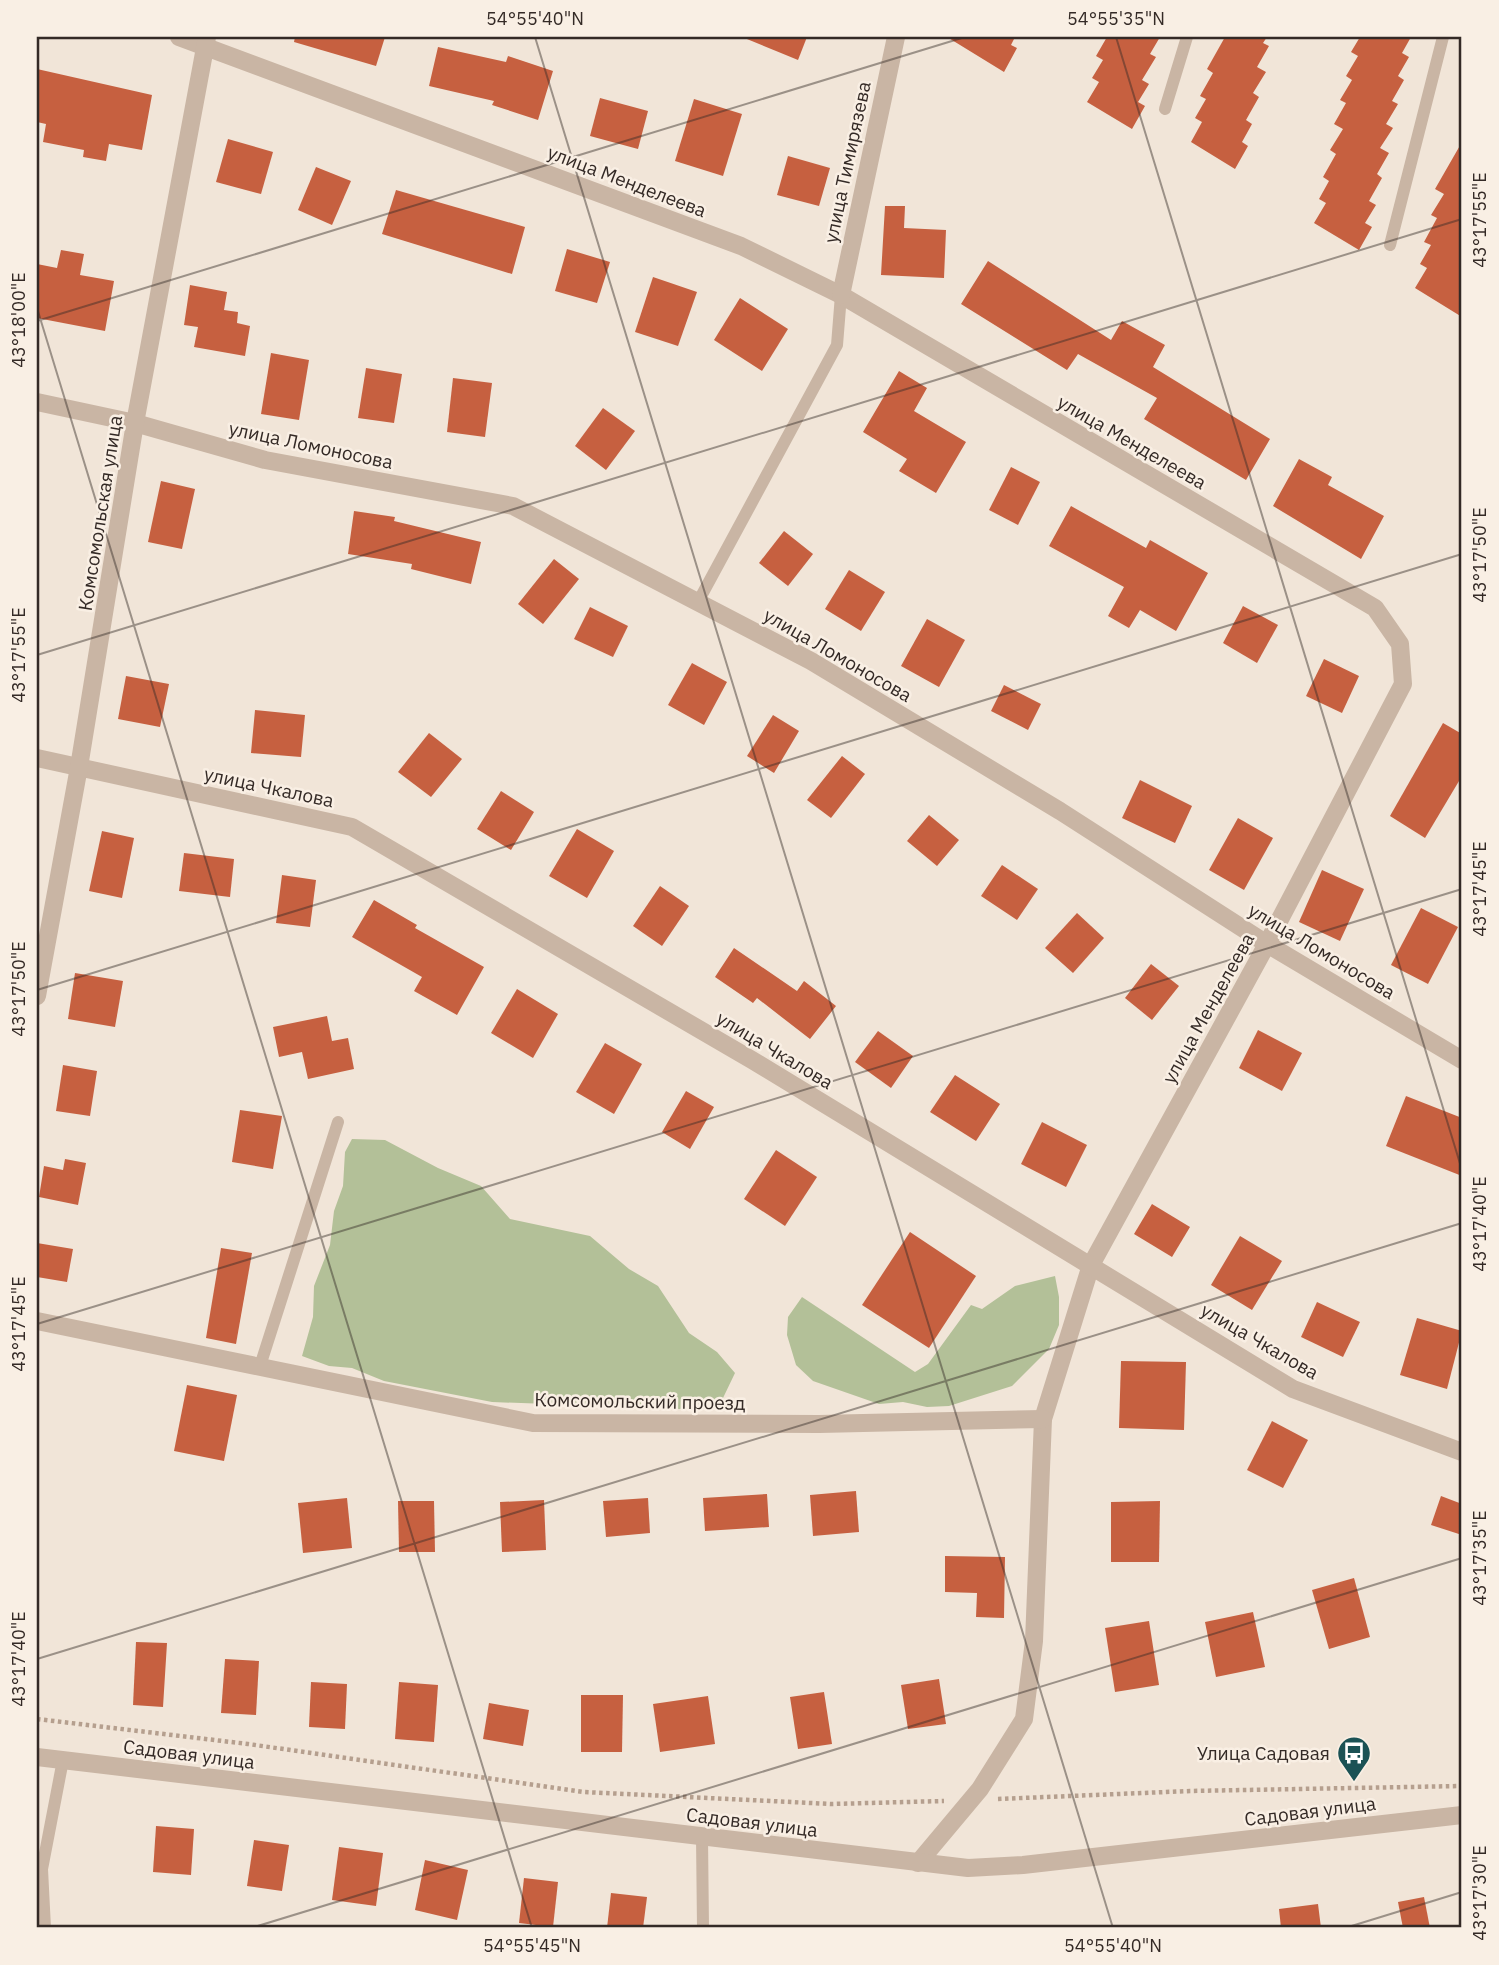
<svg xmlns="http://www.w3.org/2000/svg" width="1499" height="1965" font-family="'IBM Plex Sans',sans-serif">
  <style>
    .green { fill: #b3c098 }
    .building { fill: #c66040 }
    .lines { fill: none; stroke-linecap: round; stroke-linejoin: round }
    .path { stroke: #b59f8e; stroke-width: 4.5; stroke-dasharray: 3.5 3.5; stroke-linecap: butt }
    .service { stroke: #c9b5a4; stroke-width: 12 }
    .minor { stroke: #c9b5a4; stroke-width: 18 }
    .tertiary { stroke: #c9b5a4; stroke-width: 18 }
    .ticks { fill: none; stroke: #342a26; stroke-width: 2; stroke-opacity: 0.45 }
    .labels { text-anchor: middle; stroke-width: 5; stroke-linejoin: round; paint-order: stroke }
    .street-label { font-size: 19px; fill: #342a26; stroke: #f9efe4 }
    .poi-label { font-size: 19px; fill: #342a26; stroke: #f9efe4; text-anchor: end }
    .neatline { fill: none; stroke: #342a26; stroke-width: 2.5 }
    .ticks-label { font-size: 18px; text-anchor: middle; fill: #342a26 }
  </style>
  <rect width="100%" height="100%" fill="#f1e5d8"/>
  <g class="green">
    <path d="M352,1139L385,1140L438,1168L481,1186L510,1219L590,1236L629,1269L658,1286L689,1333L717,1352L735,1373L723,1398L680,1409L492,1402L384,1381L352,1368L329,1366L302,1356L313,1317L314,1286L330,1245L334,1211L343,1186L345,1152Z"/>
    <path d="M1055,1276L1059,1297V1325L1049,1349L1012,1386L949,1406L927,1407L903,1402L879,1404L813,1381L796,1365L787,1335L788,1317L802,1297L915,1372L928,1364L971,1305L982,1309L1015,1286Z"/>
  </g>
  <g class="building">
    <path d="M295,37H385L376,66L294,42Z"/>
    <path d="M742,37H807L798,60Z"/>
    <path d="M947,37H1015L1011,45L1017,48L1004,72Z"/>
    <path d="M1107,37H1160L1150,54L1156,57L1142,80L1149,84L1138,102L1145,106L1132,129L1087,102L1099,82L1092,78L1103,60L1096,56Z"/>
    <path d="M1225,37H1267L1263,43L1269,46L1257,67L1266,72L1253,93L1259,97L1246,120L1252,124L1242,142L1248,146L1235,169L1191,142L1202,122L1195,118L1206,99L1200,96L1213,73L1207,69Z"/>
    <path d="M1360,37H1411L1402,53L1409,57L1398,76L1404,80L1392,101L1398,104L1386,124L1393,128L1380,148L1389,153L1377,174L1382,178L1369,201L1376,205L1365,223L1372,227L1359,250L1314,223L1326,203L1319,199L1329,181L1323,177L1336,154L1330,150L1343,129L1334,124L1346,103L1340,100L1352,80L1346,76L1358,56L1351,52Z"/>
    <path d="M438,47L506,62L508,56L553,71L538,120L492,105L494,101L429,86Z"/>
    <path d="M37,69L152,95L142,150L109,144L106,161L83,157L84,150L43,142L46,124L37,122Z"/>
    <path d="M600,98L648,111L638,149L590,136Z"/>
    <path d="M694,99L742,114L723,176L675,161Z"/>
    <path d="M228,139L273,152L261,194L216,182Z"/>
    <path d="M1462,142V317L1415,288L1427,268L1420,264L1431,245L1424,242L1437,218L1431,215L1444,194L1435,189Z"/>
    <path d="M788,156L830,168L819,206L777,195Z"/>
    <path d="M316,167L351,181L332,225L298,210Z"/>
    <path d="M396,190L525,227L512,274L382,234Z"/>
    <path d="M885,206H905L904,228L946,230L944,278L881,275Z"/>
    <path d="M567,249L610,262L597,303L555,291Z"/>
    <path d="M61,250L84,254L80,275L114,281L105,331L37,318V264L57,268Z"/>
    <path d="M988,261L1111,340L1122,321L1165,345L1153,367L1270,439L1246,480L1144,419L1157,398L1078,354L1067,370L961,304Z"/>
    <path d="M653,277L697,292L678,346L635,332Z"/>
    <path d="M190,285L227,292L224,310L238,312L237,323L250,326L245,356L194,347L198,327L184,325Z"/>
    <path d="M740,298L788,329L762,371L714,340Z"/>
    <path d="M271,353L309,360L299,420L261,414Z"/>
    <path d="M366,368L402,374L394,423L358,418Z"/>
    <path d="M899,371L927,388L914,411L966,442L936,493L899,471L907,459L863,432Z"/>
    <path d="M453,378L492,383L485,437L447,432Z"/>
    <path d="M603,408L635,431L606,470L575,446Z"/>
    <path d="M1299,459L1332,477L1328,485L1384,516L1361,559L1273,506Z"/>
    <path d="M1011,467L1040,482L1018,525L989,510Z"/>
    <path d="M161,481L195,489L182,549L148,542Z"/>
    <path d="M1071,506L1146,548L1150,540L1208,573L1176,631L1140,610L1129,628L1108,616L1124,587L1049,546Z"/>
    <path d="M354,511L395,517L394,521L481,542L471,584L411,569L412,564L348,554Z"/>
    <path d="M784,531L813,554L788,586L759,563Z"/>
    <path d="M554,559L579,579L543,624L518,604Z"/>
    <path d="M849,570L885,592L861,631L825,609Z"/>
    <path d="M1243,606L1278,625L1257,663L1223,643Z"/>
    <path d="M590,607L628,626L613,657L574,639Z"/>
    <path d="M927,619L965,640L939,687L901,666Z"/>
    <path d="M1324,659L1359,676L1342,713L1306,696Z"/>
    <path d="M692,663L727,682L704,725L668,705Z"/>
    <path d="M126,676L169,684L160,727L118,719Z"/>
    <path d="M1004,685L1041,704L1028,730L991,711Z"/>
    <path d="M255,710L305,715L301,757L251,753Z"/>
    <path d="M773,715L799,731L774,773L747,756Z"/>
    <path d="M1443,723L1462,734V776L1425,838L1390,816Z"/>
    <path d="M429,733L462,759L431,797L398,772Z"/>
    <path d="M842,756L865,774L831,818L807,800Z"/>
    <path d="M1140,780L1192,806L1175,843L1122,818Z"/>
    <path d="M501,791L534,812L511,850L477,829Z"/>
    <path d="M929,815L959,840L937,866L907,841Z"/>
    <path d="M1238,818L1273,838L1244,890L1209,870Z"/>
    <path d="M577,829L614,851L587,898L549,876Z"/>
    <path d="M102,831L134,838L122,898L89,891Z"/>
    <path d="M184,853L234,859L230,897L179,891Z"/>
    <path d="M1002,865L1038,889L1017,920L981,896Z"/>
    <path d="M1322,870L1364,889L1340,941L1299,922Z"/>
    <path d="M282,875L316,880L310,927L276,923Z"/>
    <path d="M660,886L689,906L662,946L633,926Z"/>
    <path d="M374,900L417,925L415,928L484,967L457,1015L414,991L422,977L352,937Z"/>
    <path d="M1421,908L1458,927L1428,984L1391,965Z"/>
    <path d="M1077,913L1104,938L1073,973L1045,948Z"/>
    <path d="M734,948L797,991L804,981L836,1006L810,1039L757,998L753,1003L715,977Z"/>
    <path d="M1151,964L1179,986L1152,1020L1125,998Z"/>
    <path d="M75,973L123,981L115,1027L68,1019Z"/>
    <path d="M517,989L558,1014L533,1058L491,1033Z"/>
    <path d="M327,1016L332,1041L348,1038L354,1069L308,1079L302,1052L279,1057L273,1027Z"/>
    <path d="M1258,1030L1302,1053L1282,1091L1239,1068Z"/>
    <path d="M878,1031L913,1056L891,1088L855,1062Z"/>
    <path d="M605,1043L642,1064L614,1114L576,1092Z"/>
    <path d="M63,1065L97,1071L90,1116L56,1111Z"/>
    <path d="M955,1075L1000,1104L976,1141L930,1112Z"/>
    <path d="M686,1091L714,1107L690,1149L662,1132Z"/>
    <path d="M1406,1096L1462,1118V1176L1386,1146Z"/>
    <path d="M240,1110L282,1116L273,1169L232,1162Z"/>
    <path d="M1042,1122L1087,1145L1066,1187L1021,1164Z"/>
    <path d="M776,1150L817,1177L785,1226L744,1199Z"/>
    <path d="M65,1159L86,1163L78,1205L39,1197L44,1166L63,1170Z"/>
    <path d="M1152,1204L1190,1227L1172,1257L1134,1234Z"/>
    <path d="M910,1232L976,1276L929,1348L862,1305Z"/>
    <path d="M1240,1236L1282,1261L1252,1310L1211,1285Z"/>
    <path d="M37,1243L73,1249L67,1282L37,1277Z"/>
    <path d="M221,1248L252,1253L236,1344L206,1338Z"/>
    <path d="M1317,1302L1360,1322L1343,1357L1301,1337Z"/>
    <path d="M1417,1318L1462,1331L1447,1389L1400,1375Z"/>
    <path d="M1121,1361L1186,1362L1184,1430L1119,1428Z"/>
    <path d="M187,1385L237,1395L224,1461L174,1451Z"/>
    <path d="M1272,1421L1308,1440L1283,1488L1247,1470Z"/>
    <path d="M856,1491L859,1532L813,1536L810,1495Z"/>
    <path d="M767,1494L769,1527L705,1531L703,1498Z"/>
    <path d="M1441,1496L1462,1504V1535L1431,1525Z"/>
    <path d="M347,1498L352,1548L303,1553L298,1503Z"/>
    <path d="M648,1498L650,1533L606,1537L603,1501Z"/>
    <path d="M544,1500L546,1550L502,1552L500,1502Z"/>
    <path d="M398,1501H434L435,1552H399Z"/>
    <path d="M1160,1501L1159,1562H1111V1502Z"/>
    <path d="M945,1556L1005,1557L1004,1618L976,1617L977,1593L945,1592Z"/>
    <path d="M1354,1578L1370,1637L1329,1649L1312,1590Z"/>
    <path d="M1253,1612L1265,1667L1216,1677L1205,1622Z"/>
    <path d="M1149,1621L1159,1685L1115,1692L1105,1628Z"/>
    <path d="M136,1642L167,1643L163,1707L133,1705Z"/>
    <path d="M225,1659L259,1661L256,1715L221,1713Z"/>
    <path d="M939,1679L946,1724L908,1729L901,1685Z"/>
    <path d="M311,1682L347,1684L345,1729L309,1727Z"/>
    <path d="M399,1682L438,1685L434,1742L395,1739Z"/>
    <path d="M824,1692L832,1744L798,1749L790,1697Z"/>
    <path d="M581,1695H623L622,1752H581Z"/>
    <path d="M708,1696L715,1744L660,1752L653,1704Z"/>
    <path d="M489,1703L529,1710L523,1746L483,1739Z"/>
    <path d="M156,1826L194,1829L191,1875L153,1872Z"/>
    <path d="M254,1840L289,1845L282,1891L247,1886Z"/>
    <path d="M339,1847L383,1853L376,1906L332,1900Z"/>
    <path d="M425,1860L468,1870L457,1920L415,1910Z"/>
    <path d="M524,1878L558,1882L553,1927L519,1923Z"/>
    <path d="M611,1893L647,1897L643,1928H607Z"/>
    <path d="M1424,1897L1430,1928H1403L1398,1902Z"/>
    <path d="M1318,1904L1321,1928H1281L1279,1909Z"/>
  </g>
  <g class="lines">
    <g class="path">
      <path d="M37,1719L248,1744L584,1792L832,1804L944,1801"/>
      <path d="M998,1799L1190,1791L1462,1786"/>
    </g>
    <g class="service">
      <path d="M1165,109L1187,37"/>
      <path d="M1390,245L1443,37"/>
      <path d="M698,602L837,345L841,295"/>
      <path d="M260,1366L338,1122"/>
      <path d="M702,1837L703,1928"/>
      <path d="M45,1928L42,1869L63,1760"/>
    </g>
    <g class="minor">
      <path d="M179,37L741,246L841,295L1375,608L1400,644L1403,684L1267,944L1091,1265L1043,1419L1034,1641L1024,1719L980,1789L918,1863"/>
      <path d="M841,295L896,37"/>
      <path d="M37,402L135,423L265,460L513,506L811,661L1060,811L1267,944L1462,1060"/>
      <path d="M37,758L352,827L752,1060L1293,1389L1462,1452"/>
      <path d="M37,996L79,767L135,423L207,37"/>
      <path d="M37,1321L533,1423L819,1424L1043,1419"/>
    </g>
    <path class="tertiary" d="M37,1757L968,1868L1023,1865L1462,1815"/>
  </g>
  <path class="ticks" d="M535,37L1113,1928M1116,37L1462,1170M37,308L532,1928M37,321L965,37M37,655L1462,219M37,990L1462,554M37,1324L1462,889M37,1659L1462,1223M251,1928L1462,1558M1345,1928L1462,1892"/>
  <defs>
    <g id="bus-pin" transform="scale(1.75)"><path d="M0 17L-7.5 6A9.5 9.5 0 1 1 7.5 6Z" fill="#1b5255" stroke="#f9efe4"/><path d="M-5-6H5V4H4V6H2V4H-2V6H-4V4H-5ZM-3.5-4V0h7V-4ZM-3.5 1.2v1.5H-2V1.2ZM2 1.2v1.5H3.5V1.2Z" fill="#fff"/></g>
  </defs>
  <g fill-rule="evenodd">
    <use href="#bus-pin" x="1354" y="1753"/>
  </g>
  <g class="labels">
    <g class="street-label">
      <text transform="translate(847 162) rotate(-78)" y="7">улица Тимирязева</text>
      <text transform="translate(627 181) rotate(21)" y="7">улица Менделеева</text>
      <text transform="translate(1132 442) rotate(30)" y="7">улица Менделеева</text>
      <text transform="translate(311 445) rotate(12)" y="7">улица Ломоносова</text>
      <text transform="translate(100 513) rotate(-81)" y="7">Комсомольская улица</text>
      <text transform="translate(838 655) rotate(30)" y="7">улица Ломоносова</text>
      <text transform="translate(269 787) rotate(12)" y="7">улица Чкалова</text>
      <text transform="translate(1322 951) rotate(31)" y="7">улица Ломоносова</text>
      <text transform="translate(1208 1008) rotate(-61)" y="7">улица Менделеева</text>
      <text transform="translate(775 1050) rotate(31)" y="7">улица Чкалова</text>
      <text transform="translate(1260 1341) rotate(30)" y="7">улица Чкалова</text>
      <text transform="translate(640 1401) rotate(1)" y="7">Комсомольский проезд</text>
      <text transform="translate(189 1754) rotate(7)" y="7">Садовая улица</text>
      <text transform="translate(1310 1811) rotate(-7)" y="7">Садовая улица</text>
      <text transform="translate(752 1822) rotate(7)" y="7">Садовая улица</text>
    </g>
    <g class="poi-label">
      <text x="1330" y="1760">Улица Садовая</text>
    </g>
  </g>
  <rect width="1499" height="1965" fill="none" stroke="#f9efe4" stroke-width="77"/>
  <rect x="38" y="38" width="1422" height="1888" class="neatline"/>
  <g class="ticks-label">
    <text x="535" y="25">54°55'40"N</text>
    <text x="1116" y="25">54°55'35"N</text>
    <text transform="translate(1480 220) rotate(-90)" y="6">43°17'55"E</text>
    <text transform="translate(19 320) rotate(-90)" y="6">43°18'00"E</text>
    <text transform="translate(1480 555) rotate(-90)" y="6">43°17'50"E</text>
    <text transform="translate(19 655) rotate(-90)" y="6">43°17'55"E</text>
    <text transform="translate(1480 889) rotate(-90)" y="6">43°17'45"E</text>
    <text transform="translate(19 989) rotate(-90)" y="6">43°17'50"E</text>
    <text transform="translate(1480 1224) rotate(-90)" y="6">43°17'40"E</text>
    <text transform="translate(19 1324) rotate(-90)" y="6">43°17'45"E</text>
    <text transform="translate(1480 1558) rotate(-90)" y="6">43°17'35"E</text>
    <text transform="translate(19 1659) rotate(-90)" y="6">43°17'40"E</text>
    <text transform="translate(1480 1893) rotate(-90)" y="6">43°17'30"E</text>
    <text x="532" y="1952">54°55'45"N</text>
    <text x="1113" y="1952">54°55'40"N</text>
  </g>
</svg>
